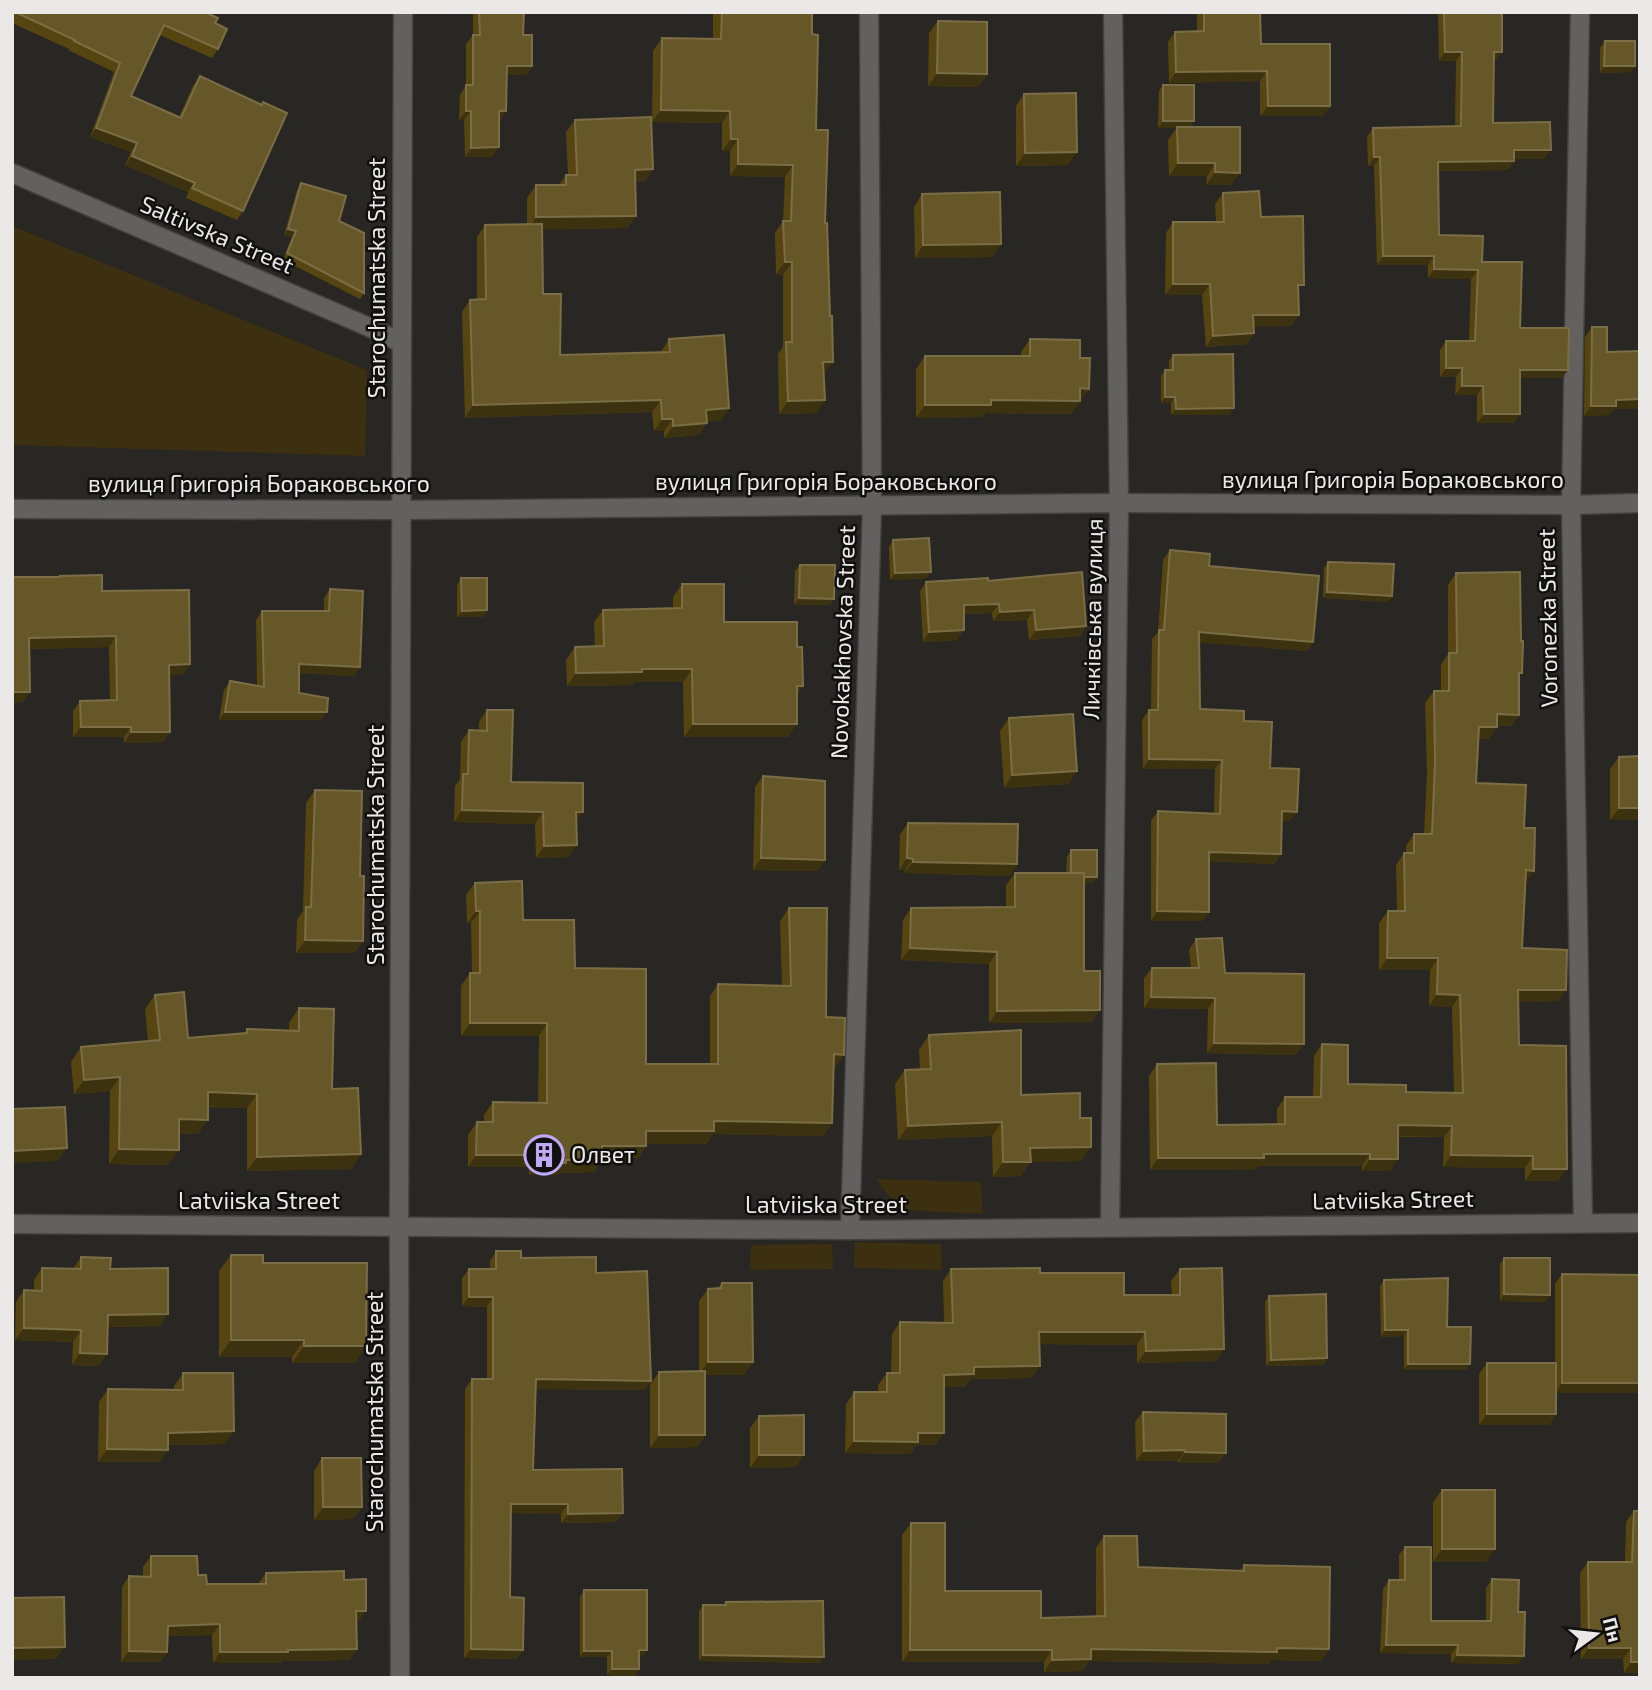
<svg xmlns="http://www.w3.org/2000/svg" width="1652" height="1690" font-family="'Exo 2',sans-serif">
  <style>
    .green { fill: #3d3010 }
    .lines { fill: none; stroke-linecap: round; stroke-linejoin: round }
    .minor-casing { stroke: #44423e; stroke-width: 21 }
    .minor { stroke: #62615f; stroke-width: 18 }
    .wall { fill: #564511 }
    .shaded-wall { fill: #3d320f }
    .building { fill: #665728; stroke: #7b6e46; stroke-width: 2 }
    .labels { text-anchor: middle; stroke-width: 5; stroke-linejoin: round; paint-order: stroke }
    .street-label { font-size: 23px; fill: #ebe9e7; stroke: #11100e }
    .poi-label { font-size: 23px; fill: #ebe9e7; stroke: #11100e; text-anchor: start }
  </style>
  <rect width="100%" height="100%" fill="#292723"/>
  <g class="green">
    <path d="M12,226L367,370L365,456L12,445Z"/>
    <path d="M876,1179L981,1182L983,1214L899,1210Z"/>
    <path d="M855,1242L941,1244L942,1270L854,1268Z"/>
    <path d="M832,1244L833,1269L750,1270L751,1245Z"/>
  </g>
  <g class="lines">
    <g class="minor-casing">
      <g id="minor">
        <path d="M1580,12L1571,505L1583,1223"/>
        <path d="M12,173L378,331L401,343"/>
        <path d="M12,509L401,510L1119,503L1571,505L1640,503"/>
        <path d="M12,1224L850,1230L1640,1223"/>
        <path d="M1110,1227L1119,503L1113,12"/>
        <path d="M850,1230L872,507L869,12"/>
        <path d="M400,1678L399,1226L403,12"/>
      </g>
    </g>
    <use href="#minor" class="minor"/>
  </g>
  <g class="wall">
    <path d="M12,12H205L215,23L218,49L212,58L160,35L131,96L179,117L193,86L200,76L243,211L237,220L186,198L188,192L125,165L131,152L90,137L114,72L68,50L69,49L12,23Z"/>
    <path d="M473,12H524L523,35L532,66L526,75H507L506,111L499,121L492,157H465L464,120H459L460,95L466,85V44L473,35Z"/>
    <path d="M713,12H812L816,130L825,223L824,374L825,400L816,413L779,414L778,354L783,347V275L776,274L775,233L783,221L785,177L730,176V151H722V123L652,122L653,51L662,38L713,39Z"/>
    <path d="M1197,12H1260L1261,44L1330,106L1323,116H1260V81L1169,83L1168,42L1175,32L1197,31Z"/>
    <path d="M1438,12H1502L1495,61H1494L1493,123L1544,159H1514V161L1508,170L1438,171L1439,235L1482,262L1520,328L1568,370L1562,378H1520L1514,423H1477V395H1455L1456,377H1440V350L1446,341H1469L1471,279L1428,278V265H1377L1374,166H1368L1367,137L1373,128L1455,126L1456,61H1439Z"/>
    <path d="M938,21L987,74L978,87L928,86L929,33Z"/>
    <path d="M1605,41L1631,72L1600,73V48Z"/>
    <path d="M1163,85L1190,127L1231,185H1206L1207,176H1169L1168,140L1177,127L1158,128L1159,91Z"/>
    <path d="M1024,94L1068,165L1016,166V106Z"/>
    <path d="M575,120L653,169L644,182H635L636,216L627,228L542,229L543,294L560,355L661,352L669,339L729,408L720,421H707V423L698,435L664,438V431H654L652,412L465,418L462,312L470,300H477V237L485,225L527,224V198L536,185H559L566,175H568L566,132Z"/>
    <path d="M301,183L339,221L364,293L360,299L283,260L292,237L284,235L297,190Z"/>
    <path d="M1223,193L1261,217L1298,293L1299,315L1291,326H1254V333L1247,344L1206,347L1202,295H1165L1166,233L1173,222H1216L1215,204Z"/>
    <path d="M922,194L992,257L915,258L914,207Z"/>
    <path d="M1592,327L1607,352L1614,409L1609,415L1584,416L1585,337Z"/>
    <path d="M1030,339L1080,358L1089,389L1071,414L986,413L982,417L916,418V369L925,356H1021V352Z"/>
    <path d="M1173,355L1229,415H1171V403H1161V376L1165,370H1169V361Z"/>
    <path d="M893,540L927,578L890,580L889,547Z"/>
    <path d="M1170,550L1209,566L1313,642L1307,651L1199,642L1200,709L1244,721L1270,768L1290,821H1282L1281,854L1274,864L1209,861L1203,921H1151V821L1158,811L1214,813L1215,769H1143L1142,720L1149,710H1151L1152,639L1158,632L1163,560Z"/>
    <path d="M1328,562L1392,596L1388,602L1323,598L1324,568Z"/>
    <path d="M800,565L830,605H794L795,571Z"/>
    <path d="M1456,573L1519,677V715L1511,726H1497L1489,739H1478L1476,783L1524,828L1526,882L1522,948L1558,1001L1518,1002L1519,1045L1558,1181H1525V1168L1443,1167L1444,1137H1398L1390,1171H1362V1166H1258L1256,1169L1231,1170H1150L1149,1076L1157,1064L1217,1125L1277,1124V1109L1285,1097H1313L1314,1056L1322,1044L1348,1084L1406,1092L1454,1093L1452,1007L1429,1006L1430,970H1379V923L1388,911H1397L1396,865L1404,853H1406V846L1414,834H1424L1427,774L1425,703L1434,691H1441V665L1448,654V585Z"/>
    <path d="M60,576L102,591L183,675H169L170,732L163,742L124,743V737H73V711L80,701L110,700L109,647L29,649L23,702L12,577H58Z"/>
    <path d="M461,578L487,610L483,617H457V585Z"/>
    <path d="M988,581L1086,626L1080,636L1029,640L1027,620L993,621L992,613L964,614L957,640L923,642L920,591L926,582Z"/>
    <path d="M682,584L724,622L797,647L803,686L797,694L788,737H684L683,682H635L633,685L567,686L566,660L575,647H595L594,622L603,610L673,608V597Z"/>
    <path d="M330,589L354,676L299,673V693L321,720H219L224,690L230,681L257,686L256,620L262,611H324V598Z"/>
    <path d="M487,710L511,782L577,820L569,857L536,858L535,824L454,822L455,786L460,779L461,742L469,730H479V722Z"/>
    <path d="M1009,718L1077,771L1068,784L1004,788L1000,731Z"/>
    <path d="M1640,756V820H1610V769L1619,757Z"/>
    <path d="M763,776L817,871L753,870L755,787Z"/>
    <path d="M315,790L360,876L363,941L354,953H296L297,920L303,911L306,803Z"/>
    <path d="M908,823L1017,864L1009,876L904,873L905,870H899L900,835Z"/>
    <path d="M1071,850L1092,883H1084V971L1092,1022L989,1023V964L901,960L903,920L911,908L1006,907V885L1015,873H1066L1067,857Z"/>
    <path d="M475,883L523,920L575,968L646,1064H710V996L718,984L782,985L780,921L789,908L826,1017L844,1055L835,1067H833L832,1123L823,1136L713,1134L706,1144H646V1146L638,1158H603L594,1172L559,1173L557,1175H529V1167H468V1135L477,1122H484V1115L493,1102L538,1103L539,1036H461V986L470,973H472L471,923H467L466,895Z"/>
    <path d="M1196,939L1225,973L1296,1055L1207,1053L1208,1009L1144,1008V978L1152,968H1191L1189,950Z"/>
    <path d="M155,995L188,1038L244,1033L247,1029L289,1030V1023L299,1008L332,1089L361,1154L351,1169L247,1171V1108L208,1107L198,1134H179L168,1165L109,1164L110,1091L74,1094L71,1062L81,1047L148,1041L145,1009Z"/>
    <path d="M929,1035L1021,1095L1081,1161L1030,1162L1021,1176L993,1177L992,1136L898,1140L895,1084L905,1070H920L919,1050Z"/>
    <path d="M496,1251L521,1258L596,1273L651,1381L645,1390L536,1389L533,1470L623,1513L616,1522L561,1523V1514L511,1513L510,1597L523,1650L516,1659L464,1658L465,1389L472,1379H487V1307L462,1306V1278L469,1269H490V1261Z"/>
    <path d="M231,1255L263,1263L366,1346L355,1363H292V1357H219V1271Z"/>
    <path d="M81,1257L110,1269L160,1326L108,1327L99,1366L72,1365L73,1342L15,1340L16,1302L24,1290H34V1280L42,1268L73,1269Z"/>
    <path d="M1504,1258L1550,1295L1545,1302L1500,1301V1264Z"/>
    <path d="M951,1269L1040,1273L1124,1295H1172L1171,1281L1180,1269L1216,1361L1137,1363V1345L1039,1344L1031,1378L971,1379L965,1387H944L935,1445H916L910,1454L845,1453L846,1404L854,1392H878V1385L887,1373H891L892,1334L900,1322L944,1323L943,1281Z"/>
    <path d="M1562,1274L1640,1275V1393H1556V1414L1549,1425H1479V1374L1487,1363H1555V1284Z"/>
    <path d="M1384,1280L1447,1327L1466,1370H1404V1336L1381,1337L1380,1286Z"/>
    <path d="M722,1283L744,1375H705V1435L697,1447L650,1448V1385L659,1372L699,1371V1301L708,1289L718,1288Z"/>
    <path d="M1269,1296L1327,1358L1323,1365L1266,1366L1265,1302Z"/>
    <path d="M183,1373L225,1444L168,1445V1450L159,1462H98L99,1402L108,1389L174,1390V1386Z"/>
    <path d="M1143,1412L1219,1463H1178V1461H1136L1135,1422Z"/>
    <path d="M759,1416L804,1455L795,1467L750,1468V1428Z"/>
    <path d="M322,1458L353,1519L314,1520V1471Z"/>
    <path d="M1442,1490L1486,1562H1433V1502Z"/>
    <path d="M1634,1511L1640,1673H1624L1623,1659H1581L1580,1573L1588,1562H1625L1626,1522Z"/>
    <path d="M911,1523L945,1591L1041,1618L1096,1616V1548L1104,1536L1138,1567L1240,1571L1244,1565L1329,1649L1321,1661L1271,1660L1268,1664L1089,1661L1083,1671L1044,1672V1662H902V1535Z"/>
    <path d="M1405,1547L1431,1621H1486V1588L1492,1579L1518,1612L1524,1656L1518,1664L1451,1663V1654L1380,1653L1383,1589L1389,1580H1399V1555Z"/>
    <path d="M151,1556L198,1575L207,1584H258L266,1573L344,1580L358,1622H356L357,1649L349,1660L282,1661L281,1663H213L212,1635L167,1636V1652L160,1662H121L122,1587L129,1576L143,1577V1567Z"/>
    <path d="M584,1590L647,1650L642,1657H639V1669L635,1676L607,1675V1657H580V1597Z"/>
    <path d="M726,1602L820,1663L699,1661V1611L703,1605H723Z"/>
  </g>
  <g class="shaded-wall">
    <path d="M1445,52H1462L1456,61H1439Z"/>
    <path d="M1494,52H1502L1495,61H1488Z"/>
    <path d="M507,66H532L526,75H500Z"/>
    <path d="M1604,66H1635L1631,72L1600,73Z"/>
    <path d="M1267,71L1260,81L1169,83L1176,72Z"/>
    <path d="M937,73L987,74L978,87L928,86Z"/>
    <path d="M1268,106H1330L1323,116H1260Z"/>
    <path d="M661,110L730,111L722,123L652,122Z"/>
    <path d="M466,111H471L464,120H459Z"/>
    <path d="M499,111H506L500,121H492Z"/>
    <path d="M1163,121H1194L1190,127L1158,128Z"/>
    <path d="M96,128L137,143L131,152L90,137Z"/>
    <path d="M731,139H738L730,151H722Z"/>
    <path d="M499,147L492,157H465L471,148Z"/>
    <path d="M1514,150H1551L1544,159H1508Z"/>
    <path d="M1077,152L1068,165L1016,166L1025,153Z"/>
    <path d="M132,156L195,183L188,192L125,165Z"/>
    <path d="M1374,157H1380L1374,166H1368Z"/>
    <path d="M1514,161L1508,170L1431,171L1438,162Z"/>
    <path d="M1178,163H1215L1207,176H1169Z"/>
    <path d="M738,164L793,165L785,177L730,176Z"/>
    <path d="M653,169L644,182H626L635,170Z"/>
    <path d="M1215,172L1240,173L1231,185H1206Z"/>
    <path d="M636,216L627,228L528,230L536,217Z"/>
    <path d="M288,229L296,231L292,237L284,235Z"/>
    <path d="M1001,244L992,257L915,258L923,245Z"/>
    <path d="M1383,256H1434L1428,265H1377Z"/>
    <path d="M785,262H792L783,275L776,274Z"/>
    <path d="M1434,269L1478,270L1471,279L1428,278Z"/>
    <path d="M1173,284H1210L1202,295H1165Z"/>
    <path d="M1253,315H1299L1291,326L1245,327Z"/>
    <path d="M1254,333L1247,344L1206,347L1213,336Z"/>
    <path d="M823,362H833L824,374Z"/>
    <path d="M1446,368H1462L1456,377H1440Z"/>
    <path d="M1520,370H1568L1562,378H1514Z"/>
    <path d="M1462,386H1483L1477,395H1455Z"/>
    <path d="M1080,388L1089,389L1071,414L986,413L982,417L916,418L925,405L991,400Z"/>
    <path d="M1165,397H1175L1171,403H1161Z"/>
    <path d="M1640,399V409H1614L1609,415L1584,416L1591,406L1616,400Z"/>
    <path d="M661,400L652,412L465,418L473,405Z"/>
    <path d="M825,400L816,413L779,414L788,401Z"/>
    <path d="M729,408L720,421L697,422L706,410Z"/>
    <path d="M1234,408L1229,415H1171L1176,409Z"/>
    <path d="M1484,414H1520L1514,423H1477Z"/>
    <path d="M662,419H673L664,431H654Z"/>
    <path d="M707,423L698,435L664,438L673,426Z"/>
    <path d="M931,572L927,578L890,580L895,573Z"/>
    <path d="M1327,592L1392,596L1388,602L1323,598Z"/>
    <path d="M799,598L834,599L830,605H794Z"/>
    <path d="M999,604L992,613L957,614L964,605Z"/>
    <path d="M487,610L483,617H457L462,611Z"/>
    <path d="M1034,610L1027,620L993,621L1000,612Z"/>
    <path d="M1086,626L1080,636L1029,640L1036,630Z"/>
    <path d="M964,630L957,640L923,642L929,632Z"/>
    <path d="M1199,632L1313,642L1307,651L1192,642Z"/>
    <path d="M116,636L109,647L21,649L29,638Z"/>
    <path d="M190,664L183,675H162L169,665Z"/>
    <path d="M299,664L360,667L354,676L293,673Z"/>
    <path d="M642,669H692L683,682H635L633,685L567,686L576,673Z"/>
    <path d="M797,686H803L794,698Z"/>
    <path d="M12,692H30L23,702L12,703Z"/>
    <path d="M225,712H327L321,720H219Z"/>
    <path d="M1497,714L1519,715L1511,726H1489Z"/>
    <path d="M693,724H797L788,737H684Z"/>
    <path d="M81,727H131L124,737H73Z"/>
    <path d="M1479,727H1497L1489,739H1471Z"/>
    <path d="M131,732H170L163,742L124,743Z"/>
    <path d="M1149,759L1222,760L1215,769H1143Z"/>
    <path d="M1077,771L1068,784L1004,788L1012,775Z"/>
    <path d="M1619,808H1640V820H1610Z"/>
    <path d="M462,810L543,812L535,824L454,822Z"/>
    <path d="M1282,811L1297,812L1290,821H1276Z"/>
    <path d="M576,812H583L574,824Z"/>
    <path d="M577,845L569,857L536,858L544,846Z"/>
    <path d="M1209,852L1281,854L1274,864L1202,861Z"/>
    <path d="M761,858L825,860L817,871L753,870Z"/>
    <path d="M907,858L913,859L905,870H899Z"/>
    <path d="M913,862L1017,864L1009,876L904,873Z"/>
    <path d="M1526,870L1534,871L1526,882Z"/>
    <path d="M1071,877H1097L1092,883H1066Z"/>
    <path d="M476,911H480L471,923H467Z"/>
    <path d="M1157,911L1209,912L1203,921H1151Z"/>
    <path d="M305,940L363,941L354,953H296Z"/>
    <path d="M910,948L997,952L989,964L901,960Z"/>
    <path d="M1387,958H1438L1430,970H1379Z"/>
    <path d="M1518,990H1566L1558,1001L1510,1002Z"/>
    <path d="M1437,994L1460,995L1452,1007L1429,1006Z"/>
    <path d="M1151,997L1215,998L1208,1009L1144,1008Z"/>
    <path d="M1100,1010L1092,1022L989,1023L997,1011Z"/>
    <path d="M470,1023H547L539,1036H461Z"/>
    <path d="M1214,1043L1304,1044L1296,1055L1207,1053Z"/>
    <path d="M834,1054L844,1055L835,1067H825Z"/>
    <path d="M120,1077L110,1091L74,1094L84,1080Z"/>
    <path d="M208,1092L257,1094L247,1108L198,1106Z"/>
    <path d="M179,1119L208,1120L198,1134H169Z"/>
    <path d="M714,1121L832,1123L823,1136L713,1134L706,1144H637L646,1131Z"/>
    <path d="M1002,1122L992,1136L898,1140L908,1126Z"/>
    <path d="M1398,1125L1452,1126L1444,1137L1390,1136Z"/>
    <path d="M602,1146H646L638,1158L593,1159Z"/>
    <path d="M1091,1147L1081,1161L1030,1162L1021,1176L993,1177L1003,1162L1030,1148Z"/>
    <path d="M67,1148L58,1161L12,1163V1151Z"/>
    <path d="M119,1149L179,1150L168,1165L109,1164Z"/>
    <path d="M361,1154L351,1169L247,1171L257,1157Z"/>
    <path d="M1264,1154H1370L1362,1166H1258L1256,1169L1231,1170H1150L1158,1158Z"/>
    <path d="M476,1155H538L529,1167H468Z"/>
    <path d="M1451,1155L1533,1156L1525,1168L1443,1167Z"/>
    <path d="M603,1159L594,1172L559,1173L557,1175H529L537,1162Z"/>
    <path d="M1370,1159H1398L1390,1171H1362Z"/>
    <path d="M1533,1169H1567L1558,1181H1525Z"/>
    <path d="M1504,1294L1550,1295L1545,1302L1500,1301Z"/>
    <path d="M469,1297H493L487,1307L462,1306Z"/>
    <path d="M168,1314L160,1326L100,1327L108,1315Z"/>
    <path d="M24,1328L81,1330L73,1342L15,1340Z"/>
    <path d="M1385,1330H1408L1404,1336L1381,1337Z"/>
    <path d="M1039,1332H1145L1137,1345L1031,1344Z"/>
    <path d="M231,1340H304L292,1357H219Z"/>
    <path d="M304,1346H366L355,1363H292Z"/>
    <path d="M1224,1349L1216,1361L1137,1363L1146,1351Z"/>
    <path d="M80,1353L107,1354L99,1366L72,1365Z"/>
    <path d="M1327,1358L1323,1365L1266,1366L1271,1360Z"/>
    <path d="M708,1362H753L744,1375H699Z"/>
    <path d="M1408,1364H1470L1466,1370H1404Z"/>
    <path d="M1040,1366L1031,1378L971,1379L965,1387H936L944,1375L974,1367Z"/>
    <path d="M536,1379L651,1381L645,1390L529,1389Z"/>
    <path d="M1562,1383H1640V1393H1555Z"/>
    <path d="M1487,1414H1556L1549,1425H1479Z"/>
    <path d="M234,1431L225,1444L159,1445L168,1433Z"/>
    <path d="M918,1433H944L935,1445H916L910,1454L845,1453L854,1441Z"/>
    <path d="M659,1435H705L697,1447L650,1448Z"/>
    <path d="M107,1449L168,1450L159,1462H98Z"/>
    <path d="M1185,1450L1178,1461H1136L1144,1451Z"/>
    <path d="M1185,1452L1226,1453L1219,1463H1178Z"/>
    <path d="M759,1455H804L795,1467L750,1468Z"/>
    <path d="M511,1504H568L561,1514L504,1513Z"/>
    <path d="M323,1507H362L353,1519L314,1520Z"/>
    <path d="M623,1513L616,1522L561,1523L568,1514Z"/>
    <path d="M1442,1549H1495L1486,1562H1433Z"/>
    <path d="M356,1611H366L358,1622H349Z"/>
    <path d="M220,1624L212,1635L160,1636L168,1626Z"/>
    <path d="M1386,1645H1458L1451,1654L1380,1653Z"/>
    <path d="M65,1647L56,1659L12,1660V1648Z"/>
    <path d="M1277,1648L1329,1649L1321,1661L1271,1660L1268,1664L1089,1661L1083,1671L1044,1672L1052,1660L1091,1649Z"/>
    <path d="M1589,1648H1631L1623,1659H1581Z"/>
    <path d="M357,1649L349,1660L282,1661L281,1663H213L220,1652Z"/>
    <path d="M471,1649L523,1650L516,1659L464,1658Z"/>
    <path d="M639,1650H647L642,1657H635Z"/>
    <path d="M910,1650H1052L1044,1662H902Z"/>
    <path d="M129,1651L167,1652L160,1662H121Z"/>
    <path d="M584,1651H612L607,1657H580Z"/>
    <path d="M703,1655L824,1657L820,1663L699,1661Z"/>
    <path d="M1457,1655L1524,1656L1518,1664L1451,1663Z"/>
    <path d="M1631,1662H1640V1673H1624Z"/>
    <path d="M612,1669H639L635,1676L607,1675Z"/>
  </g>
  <g class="building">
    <path d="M15,12H205L218,18L215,23L227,29L218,49L164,25L131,96L181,118L200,76L262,105L263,102L287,113L243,211L192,188L195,183L132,156L137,143L96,128L120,63L74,41L75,40Z"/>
    <path d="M479,12H524L523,35H532V66H507L506,111H499V147L471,148V111H466V85H473V35H480Z"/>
    <path d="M722,12H812V34L818,35L816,130H828L825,223H827L830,316H832L833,362H823L825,400L788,401L786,342H792V262H785L783,221H791L793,165L738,164V139H731L730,111L661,110L662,38L721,39Z"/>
    <path d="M1204,12H1260L1261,44H1330V106H1268L1267,71L1176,72L1175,32L1204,31Z"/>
    <path d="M1444,12H1502V52H1494L1493,123L1550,122L1551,150H1514V161L1438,162L1439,235L1483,236L1482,262H1522L1520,328H1569L1568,370H1520V414H1484L1483,386H1462V368H1446V341H1475L1478,270L1434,269V256H1383L1380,157H1374L1373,128L1461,126L1462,52H1445Z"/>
    <path d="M938,21L987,22V74L937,73Z"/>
    <path d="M1605,41H1635V66H1604Z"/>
    <rect x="1163" y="85" width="31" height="36"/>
    <path d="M1076,93L1077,152L1025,153L1024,94Z"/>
    <path d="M651,117L653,169L635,170L636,216L536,217V185H566V175H577L575,120Z"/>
    <path d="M1177,127H1240V173L1215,172V163H1178Z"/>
    <path d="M301,183L346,196L339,221L364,233V293L287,253L296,231L288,229Z"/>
    <path d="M1259,191L1261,217L1303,216L1304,285H1298L1299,315H1253L1254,333L1213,336L1210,284H1173V222H1224L1223,193Z"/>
    <path d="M1000,192L1001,244L923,245L922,194Z"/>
    <path d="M542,224L543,294H561L560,355L670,352L669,339L724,335L729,408L706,410L707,423L673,426V419H662L661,400L473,405L470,300L486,299L485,225Z"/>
    <path d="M1592,327H1607V352L1640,351V399L1616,400V406H1591Z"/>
    <path d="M1030,339L1080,340V358H1090L1089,389L1080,388V401L991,400V405H925V356H1030Z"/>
    <path d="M1233,354L1234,408L1176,409L1175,397H1165V370H1173V355Z"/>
    <path d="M929,538L931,572L895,573L893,540Z"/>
    <path d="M1170,550L1210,554L1209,566L1319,576L1313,642L1199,632L1200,709L1244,711V721L1272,722L1270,768L1299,769L1297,812L1282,811L1281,854L1209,852V912L1157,911L1158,811L1220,814L1222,760L1149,759V710H1158L1159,630H1164Z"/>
    <path d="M1328,562L1394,564L1392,596L1327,592Z"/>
    <path d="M800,565H835L834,599L799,598Z"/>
    <path d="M1082,572L1086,626L1036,630L1034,610L1000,612L999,604L964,605V630L929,632L926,582L988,578V581Z"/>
    <path d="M1520,572L1521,641H1523L1522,673H1519V715L1497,714V727H1479L1476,783L1526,785L1524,828H1535L1534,871L1526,870L1522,948L1567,950L1566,990H1518L1519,1045L1566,1046L1567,1169H1533V1156L1451,1155L1452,1126L1398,1125V1159H1370V1154H1264V1158H1158L1157,1064L1216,1063L1217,1125L1285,1124V1097H1321L1322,1044L1348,1045V1084L1406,1085V1092L1463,1093L1460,995L1437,994L1438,958H1387L1388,911H1405L1404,853H1414V834H1432L1435,762L1434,691H1449V653H1457L1456,573Z"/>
    <path d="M102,575V591L189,590L190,664L169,665L170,732H131V727H81L80,701L117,700L116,636L29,638L30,692H12V577H60V576Z"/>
    <path d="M461,578H487V610L462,611Z"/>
    <path d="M682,584H724V622H797V647H802L803,686H797V724H693L692,669H642V672L576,673L575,647L604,646L603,610L682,608Z"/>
    <path d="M330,589L363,591L360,667L299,664V693L328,698L327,712H225L230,681L264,687L262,611H329Z"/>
    <path d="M487,710H513L511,782L583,783V812H576L577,845L544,846L543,812L462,810L463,774H468L469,730L487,731Z"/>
    <path d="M1073,714L1077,771L1012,775L1009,718Z"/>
    <path d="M1640,756V808H1619V757Z"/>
    <path d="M763,776L825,781V860L761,858Z"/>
    <path d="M315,790L362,791L360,876H364L363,941L305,940L306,907H311Z"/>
    <path d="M908,823L1018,824L1017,864L913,862V859L907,858Z"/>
    <path d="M1071,850H1097V877H1084V873H1071Z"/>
    <path d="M1015,873H1084V971H1100V1010L997,1011V952L910,948L911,908L1015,907Z"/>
    <path d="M522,881L523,920H574L575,968L646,969V1064H718V984L791,986L789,908H827L826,1017L845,1018L844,1055L834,1054L832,1123L714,1121V1131H646V1146H602L603,1159L566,1160V1163L537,1162L538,1155H476L477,1122H493V1102L547,1103V1023H470V973H480V911H476L475,883Z"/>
    <path d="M1222,938L1225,973L1304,974V1044L1214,1043L1215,998L1151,997L1152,968H1199L1196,939Z"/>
    <path d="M184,992L188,1038L247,1033V1029L299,1031V1008L334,1009L332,1089L358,1088L361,1154L257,1157V1094L208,1092V1120L179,1119V1150L119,1149L120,1077L84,1080L81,1047L160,1040L155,995Z"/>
    <path d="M1021,1030V1095L1080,1093V1118H1091V1147L1030,1148L1031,1162H1003L1002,1122L908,1126L905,1070L931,1069L929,1035Z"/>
    <path d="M65,1107L67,1148L12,1151V1109Z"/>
    <path d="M496,1251H521V1258L596,1257V1273L647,1271L651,1381L536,1379L533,1470L622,1469L623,1513L568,1514V1504H511L510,1597L524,1598L523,1650L471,1649L472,1379H493V1297H469V1269H496Z"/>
    <path d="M231,1255H263V1263H367L366,1346H304V1340H231Z"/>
    <path d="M81,1257L111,1258L110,1269L168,1268V1314L108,1315L107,1354L80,1353L81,1330L24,1328V1290L42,1291V1268L81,1269Z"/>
    <path d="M1504,1258H1550V1295L1504,1294Z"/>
    <path d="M1040,1268V1273H1124V1295H1180V1269L1222,1268L1224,1349L1146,1351L1145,1332H1039L1040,1366L974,1367V1374L944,1375V1433H918V1442L854,1441V1392H887V1373H900V1322L953,1323L951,1269Z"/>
    <path d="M1562,1274L1640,1275V1383H1562Z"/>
    <path d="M1448,1278L1447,1327H1471L1470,1364H1408V1330H1385L1384,1280Z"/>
    <path d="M722,1283H752L753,1362H708V1289L721,1288Z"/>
    <path d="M1326,1294L1327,1358L1271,1360L1269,1296Z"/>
    <rect x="1487" y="1363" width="69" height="51"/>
    <path d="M705,1371V1435H659V1372Z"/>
    <path d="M183,1373H233L234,1431L168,1433V1450L107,1449L108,1389L183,1390Z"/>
    <path d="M1143,1412L1226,1414V1453L1185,1452V1450L1144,1451Z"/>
    <path d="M804,1415V1455H759V1416Z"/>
    <path d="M322,1458H361L362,1507H323Z"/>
    <rect x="1442" y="1490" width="53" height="59"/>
    <path d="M1634,1511H1640V1662H1631V1648H1589L1588,1562H1632Z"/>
    <path d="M911,1523H945V1591H1041V1618L1105,1616L1104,1536H1137L1138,1567L1244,1571V1565L1330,1567L1329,1649L1277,1648V1652L1091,1649V1659L1052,1660V1650H910Z"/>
    <path d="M1405,1547H1431V1621H1491L1492,1579L1519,1580L1518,1612H1525L1524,1656L1457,1655L1458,1645H1386L1389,1580H1405Z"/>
    <path d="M151,1556H197L198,1575H206L207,1584H266V1573L344,1571V1580L366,1579V1611H356L357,1649L288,1650V1652H220V1624L168,1626L167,1652L129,1651V1576L151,1577Z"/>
    <path d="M584,1590H647V1650H639V1669H612V1651H584Z"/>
    <path d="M64,1597L65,1647L12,1648V1598Z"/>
    <path d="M823,1601L824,1657L703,1655V1605H726V1602Z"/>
  </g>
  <defs>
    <g id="building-ring" transform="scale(2.0125)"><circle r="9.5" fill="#11100e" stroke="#bfa8f4" stroke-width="1.5"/><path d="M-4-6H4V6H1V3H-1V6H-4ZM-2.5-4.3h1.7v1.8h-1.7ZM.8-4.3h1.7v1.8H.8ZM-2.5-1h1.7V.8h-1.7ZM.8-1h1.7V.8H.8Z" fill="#bfa8f4"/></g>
  </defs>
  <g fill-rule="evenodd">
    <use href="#building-ring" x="544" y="1155"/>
  </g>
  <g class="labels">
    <g class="street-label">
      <text transform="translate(217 235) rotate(23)" y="8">Saltivska Street</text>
      <text transform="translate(377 278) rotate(-90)" y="8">Starochumatska Street</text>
      <text x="1393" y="488">вулиця Григорія Бораковського</text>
      <text x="826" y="490">вулиця Григорія Бораковського</text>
      <text x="259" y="492">вулиця Григорія Бораковського</text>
      <text transform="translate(1548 618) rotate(-91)" y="8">Voronezka Street</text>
      <text transform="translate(1093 619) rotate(-89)" y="8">Личківська вулиця</text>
      <text transform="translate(843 642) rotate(-88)" y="8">Novokakhovska Street</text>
      <text transform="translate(376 845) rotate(-90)" y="8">Starochumatska Street</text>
      <text transform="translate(1393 1200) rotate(-1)" y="8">Latviiska Street</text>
      <text x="259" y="1209">Latviiska Street</text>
      <text x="826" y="1213">Latviiska Street</text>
      <text transform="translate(375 1412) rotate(-90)" y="8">Starochumatska Street</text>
    </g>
    <g class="poi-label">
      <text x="571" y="1163">Олвет</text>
    </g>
  </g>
  <rect width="1652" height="1690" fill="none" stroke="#ebe9e7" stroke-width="28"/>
  <g transform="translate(1596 1634) rotate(75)" stroke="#11100e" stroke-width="5" paint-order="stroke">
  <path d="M0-5L12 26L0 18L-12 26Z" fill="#ebe9e7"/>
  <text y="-10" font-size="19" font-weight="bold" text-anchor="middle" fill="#ebe9e7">Пн</text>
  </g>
</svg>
